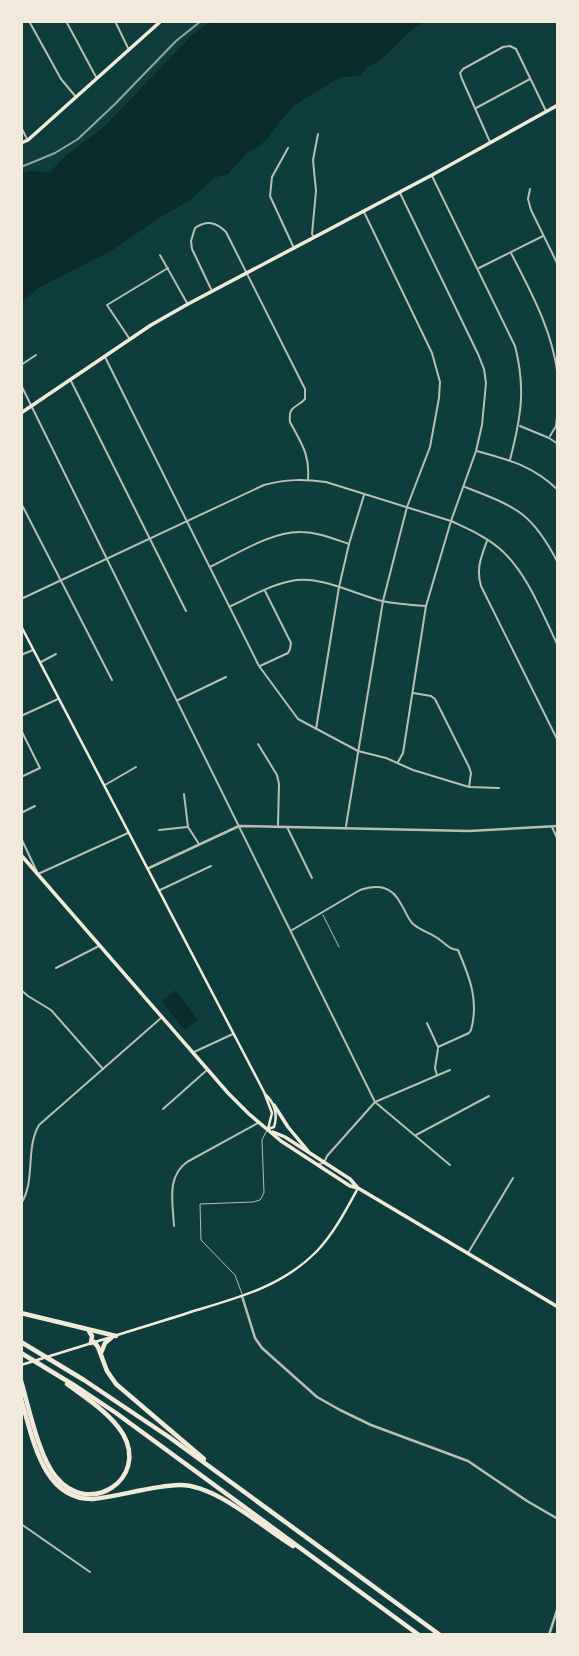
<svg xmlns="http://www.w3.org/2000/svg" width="579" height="1656" font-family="Arial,sans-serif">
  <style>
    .water { fill: #0a2a2b }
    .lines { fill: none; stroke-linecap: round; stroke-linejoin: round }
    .service { stroke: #b8beb3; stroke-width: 1 }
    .minor { stroke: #b8beb3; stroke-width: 2 }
    .tertiary { stroke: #b8beb3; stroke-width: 2.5 }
    .secondary { stroke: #f1e9da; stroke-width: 2.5 }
    .primary { stroke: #f1e9da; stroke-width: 3.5 }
    .motorway { stroke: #f1e9da; stroke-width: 4.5 }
    .rail { stroke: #97a49c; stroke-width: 2 }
  </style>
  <rect width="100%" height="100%" fill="#0f3d3e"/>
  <g class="water">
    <path d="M211,21H425C408,30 397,46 382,58C372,67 370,61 361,76L343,77L336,80L293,106L266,140L258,147L249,151L228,174L214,178L190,200L159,218L111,251L38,288L21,303V174L29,171L50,172L64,157L104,127L192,35Z"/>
    <path d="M176,990L198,1020L184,1030L162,1001Z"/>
  </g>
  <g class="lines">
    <g class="service">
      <path d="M323,915L339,947"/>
      <path d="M242,1294L235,1275L201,1240L200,1204L253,1202L260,1200L264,1193L262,1140L267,1130"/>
    </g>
    <g class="minor">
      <path d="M29,21L61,79L76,97"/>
      <path d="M66,21L96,77"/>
      <path d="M115,21L128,48"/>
      <path d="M476,108L530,79"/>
      <path d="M21,127L27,139"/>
      <path d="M490,142L462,79L460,73L463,69L503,47L510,46L516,49L546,111"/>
      <path d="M288,148L272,177L270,196L293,246"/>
      <path d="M432,176L515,346C526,389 521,417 510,460"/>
      <path d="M530,189L528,199L531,210L558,265"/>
      <path d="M314,237L312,234L316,191L313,160L318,134"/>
      <path d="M511,253C532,294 552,330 558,376"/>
      <path d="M160,255L187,303"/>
      <path d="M479,268L543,236"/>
      <path d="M211,289L192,249L191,241L195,228C207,220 216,222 226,232L305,389V399C297,408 288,405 290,422C301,443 310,454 308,479"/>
      <path d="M129,338L107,305L168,268"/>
      <path d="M105,357L259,666L298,719L358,751L386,758L413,770L469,787L499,788"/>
      <path d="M21,365L36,355"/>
      <path d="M70,379L186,611"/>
      <path d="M21,385L375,1102L450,1165"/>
      <path d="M520,426L549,438L558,444"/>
      <path d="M550,436L556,426L558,407"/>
      <path d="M477,451C510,460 533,466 558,490"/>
      <path d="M465,487C516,507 532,512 558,563"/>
      <path d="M21,503L112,680"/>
      <path d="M487,541C481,557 476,569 481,586L558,741"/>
      <path d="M210,567C237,554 272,531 301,532C317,532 334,539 349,544"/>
      <path d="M21,599L264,485C286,479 304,479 326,482L451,521C468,529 485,536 499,548C527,572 542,613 558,646"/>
      <path d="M231,606C250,597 270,585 291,581C320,575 354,594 382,601C396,604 411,605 426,606"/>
      <path d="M21,655L33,650"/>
      <path d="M41,662L56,654"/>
      <path d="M260,666L288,653L290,649L291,643L265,591"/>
      <path d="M413,693L431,696L435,699L469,767L471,773L469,787"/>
      <path d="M178,700L226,677"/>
      <path d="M21,716L58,699"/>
      <path d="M316,729L339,587L349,544L364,495"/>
      <path d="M21,730L40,768L21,777"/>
      <path d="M258,744L277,775L279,784L278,825"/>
      <path d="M398,762L403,753L426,606L451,521L476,451L482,425L486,383L484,369L478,354L400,193"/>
      <path d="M105,785L136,767"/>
      <path d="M184,794L188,827L199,844"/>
      <path d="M21,813L35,806"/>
      <path d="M346,826L383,601L407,507L430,447L439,398L440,382L432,353L364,212"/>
      <path d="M287,827L312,878"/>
      <path d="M552,827L558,840"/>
      <path d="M159,830L187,827"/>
      <path d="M21,838L38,874L128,833"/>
      <path d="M160,890L211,866"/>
      <path d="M292,930L360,890C378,884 392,886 401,904C405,910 407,917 412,923C420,931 432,933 440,940C447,945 449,949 458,950C470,978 479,1001 471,1030L469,1033L438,1047"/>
      <path d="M56,968L99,946"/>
      <path d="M21,990L28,996L51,1010L103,1069"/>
      <path d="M427,1023L438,1047"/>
      <path d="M194,1052L233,1034"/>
      <path d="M437,1075L435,1068L438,1049"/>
      <path d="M163,1109L207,1070"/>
      <path d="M416,1135L489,1096"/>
      <path d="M319,1164L324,1163L327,1156L375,1102L450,1070"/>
      <path d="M21,1204C36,1180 25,1149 39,1125L161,1018"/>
      <path d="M174,1226C173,1203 166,1177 187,1162L258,1123"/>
      <path d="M468,1253L513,1178"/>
      <path d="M21,1524L90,1572"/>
    </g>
    <g class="tertiary">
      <path d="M149,868L239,826L469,831L558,826"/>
      <path d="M242,1296L255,1338L262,1348L317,1397L340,1410L371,1425L468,1461L527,1501L558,1519"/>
      <path d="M549,1635L558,1607"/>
    </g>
    <g class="secondary">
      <path d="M21,626L264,1092L272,1113L268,1129"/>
      <path d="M266,1095C275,1104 278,1114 274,1127L268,1129"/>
      <path d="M114,1336C142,1327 170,1319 197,1310C241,1297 284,1285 317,1251C334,1233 346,1210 358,1188"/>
      <path d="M21,1365L108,1338"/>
    </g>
    <g class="primary">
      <path d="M21,143L28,140L161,21"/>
      <path d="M21,413L151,325L188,304L432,175L558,105"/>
      <path d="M21,855L228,1093L249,1114L281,1141L350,1186L358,1188L558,1307"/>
      <path d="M274,1105L288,1127L308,1151"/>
      <path d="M273,1132L285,1137L350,1179L357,1187"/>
    </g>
    <g class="motorway">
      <path d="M21,1313L116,1336"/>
      <path d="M89,1331L92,1336L91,1343"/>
      <path d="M21,1342L84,1380L169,1437L440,1635"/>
      <path d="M94,1342L98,1347L107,1371L116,1384L204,1459"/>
      <path d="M21,1353L77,1387L116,1413L419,1635"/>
      <path d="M101,1353L105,1343L112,1337"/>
      <path d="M21,1381C29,1408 39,1457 56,1477C89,1518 149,1479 123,1434C110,1413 86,1398 67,1384"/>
      <path d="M21,1399C33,1437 42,1500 93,1499C122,1496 150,1486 179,1485C215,1484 262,1527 293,1546"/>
    </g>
    <path class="rail" d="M21,167L55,153L78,139L115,104L176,41L201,21"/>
  </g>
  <rect width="579" height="1656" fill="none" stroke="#f1e9da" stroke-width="46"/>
</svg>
